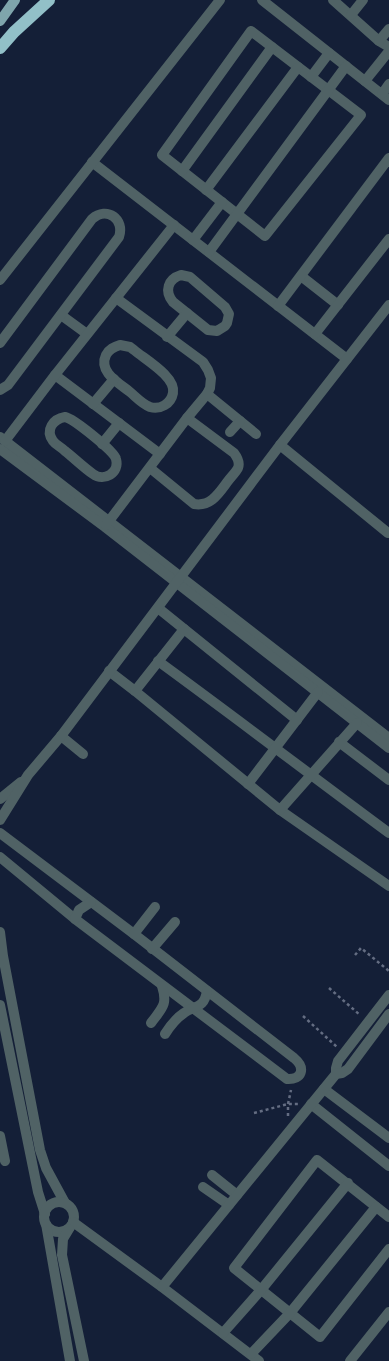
<svg xmlns="http://www.w3.org/2000/svg" width="389" height="1361" font-family="Manrope,sans-serif">
  <style>
    .lines { fill: none; stroke-linecap: round; stroke-linejoin: round }
    .path { stroke: #646d82; stroke-width: 2.5; stroke-dasharray: 3 3; stroke-linecap: butt }
    .minor { stroke: #506265; stroke-width: 10 }
    .major { stroke: #7fa5ac; stroke-width: 10 }
    .highway { stroke: #92c0c8; stroke-width: 12 }
  </style>
  <rect width="100%" height="100%" fill="#141f37"/>
  <g class="lines">
    <g class="path">
      <path d="M355,955L361,948L389,971"/>
      <path d="M329,988L360,1015"/>
      <path d="M303,1016L337,1047"/>
      <path d="M254,1113L288,1104H299"/>
      <path d="M288,1116V1104L291,1090"/>
    </g>
    <g class="minor">
      <path d="M262,0L389,100"/>
      <path d="M333,0L379,41L389,47"/>
      <path d="M351,15L363,0"/>
      <path d="M251,31L361,115L265,236L162,155Z"/>
      <path d="M379,41L389,29"/>
      <path d="M311,77L329,53"/>
      <path d="M365,81L389,51"/>
      <path d="M382,94L389,84"/>
      <path d="M92,162L347,359"/>
      <path d="M182,171L272,47"/>
      <path d="M206,190L298,67"/>
      <path d="M193,240L222,202"/>
      <path d="M209,252L346,66"/>
      <path d="M181,275L190,277L225,307L229,314L227,323L225,326L217,331L208,330L173,302C164,291 168,279 181,275Z"/>
      <path d="M301,276L338,305"/>
      <path d="M0,280L220,0"/>
      <path d="M278,306L389,158"/>
      <path d="M61,315L87,334"/>
      <path d="M315,334L389,239"/>
      <path d="M167,337L187,313"/>
      <path d="M0,343L92,219C107,206 125,219 119,237L8,385L0,390"/>
      <path d="M120,345L130,347L134,350C146,360 176,377 173,393C171,404 160,410 150,407C142,404 136,397 130,392C119,383 98,372 106,355C109,349 114,347 120,345Z"/>
      <path d="M55,375L160,454"/>
      <path d="M207,394L256,434"/>
      <path d="M93,404L114,379"/>
      <path d="M65,417C74,419 114,451 116,459C120,473 104,482 93,474C83,467 74,458 65,451C61,447 56,445 53,441C45,430 53,419 65,417Z"/>
      <path d="M230,432L240,421"/>
      <path d="M0,437L389,738"/>
      <path d="M5,441L55,375L174,225"/>
      <path d="M102,444L119,423"/>
      <path d="M280,445L388,533"/>
      <path d="M0,449L105,527L389,748"/>
      <path d="M150,468L194,504C211,507 219,493 228,481C231,477 236,472 238,468C240,463 237,457 234,453L187,418"/>
      <path d="M106,525L187,418L207,394L210,388L211,378L208,370L203,362L116,298"/>
      <path d="M158,608L297,720"/>
      <path d="M158,661C236,718 312,776 389,833"/>
      <path d="M109,671L135,691L280,810L389,886"/>
      <path d="M135,691L184,629"/>
      <path d="M61,736L83,754"/>
      <path d="M339,742L389,780"/>
      <path d="M248,784L318,692"/>
      <path d="M0,799L21,782"/>
      <path d="M280,810L357,723"/>
      <path d="M0,820L28,775L61,736L280,445L389,305"/>
      <path d="M0,833L134,934L294,1058C306,1068 302,1080 287,1079L75,919L0,857"/>
      <path d="M75,919L79,910L91,902"/>
      <path d="M0,932L3,956L40,1150L46,1168L65,1203"/>
      <path d="M134,934L155,907"/>
      <path d="M152,949L175,922"/>
      <path d="M0,1005L38,1192L45,1214"/>
      <path d="M151,1023C162,1008 168,1005 162,986"/>
      <path d="M165,1034C170,1026 175,1019 184,1013C195,1005 204,1009 207,991"/>
      <path d="M336,1074V1068L338,1061L389,995"/>
      <path d="M324,1089L389,1138"/>
      <path d="M311,1104L389,1166"/>
      <path d="M0,1136L5,1161"/>
      <path d="M212,1175L237,1195"/>
      <path d="M203,1187L229,1205"/>
      <circle cx="59" cy="1217" r="15"/>
      <path d="M389,1217L317,1160L234,1268L320,1337L389,1249"/>
      <path d="M73,1222L162,1287L259,1361"/>
      <path d="M46,1224L70,1361"/>
      <path d="M69,1229L63,1239L62,1255L84,1361"/>
      <path d="M162,1287L336,1074L342,1073L348,1069L389,1014"/>
      <path d="M223,1333L261,1290L348,1183"/>
      <path d="M251,1354L290,1313L376,1207"/>
      <path d="M350,1361L389,1312"/>
    </g>
    <path class="major" d="M0,21L15,0"/>
    <path class="highway" d="M0,48L14,32L49,0"/>
  </g>
</svg>
